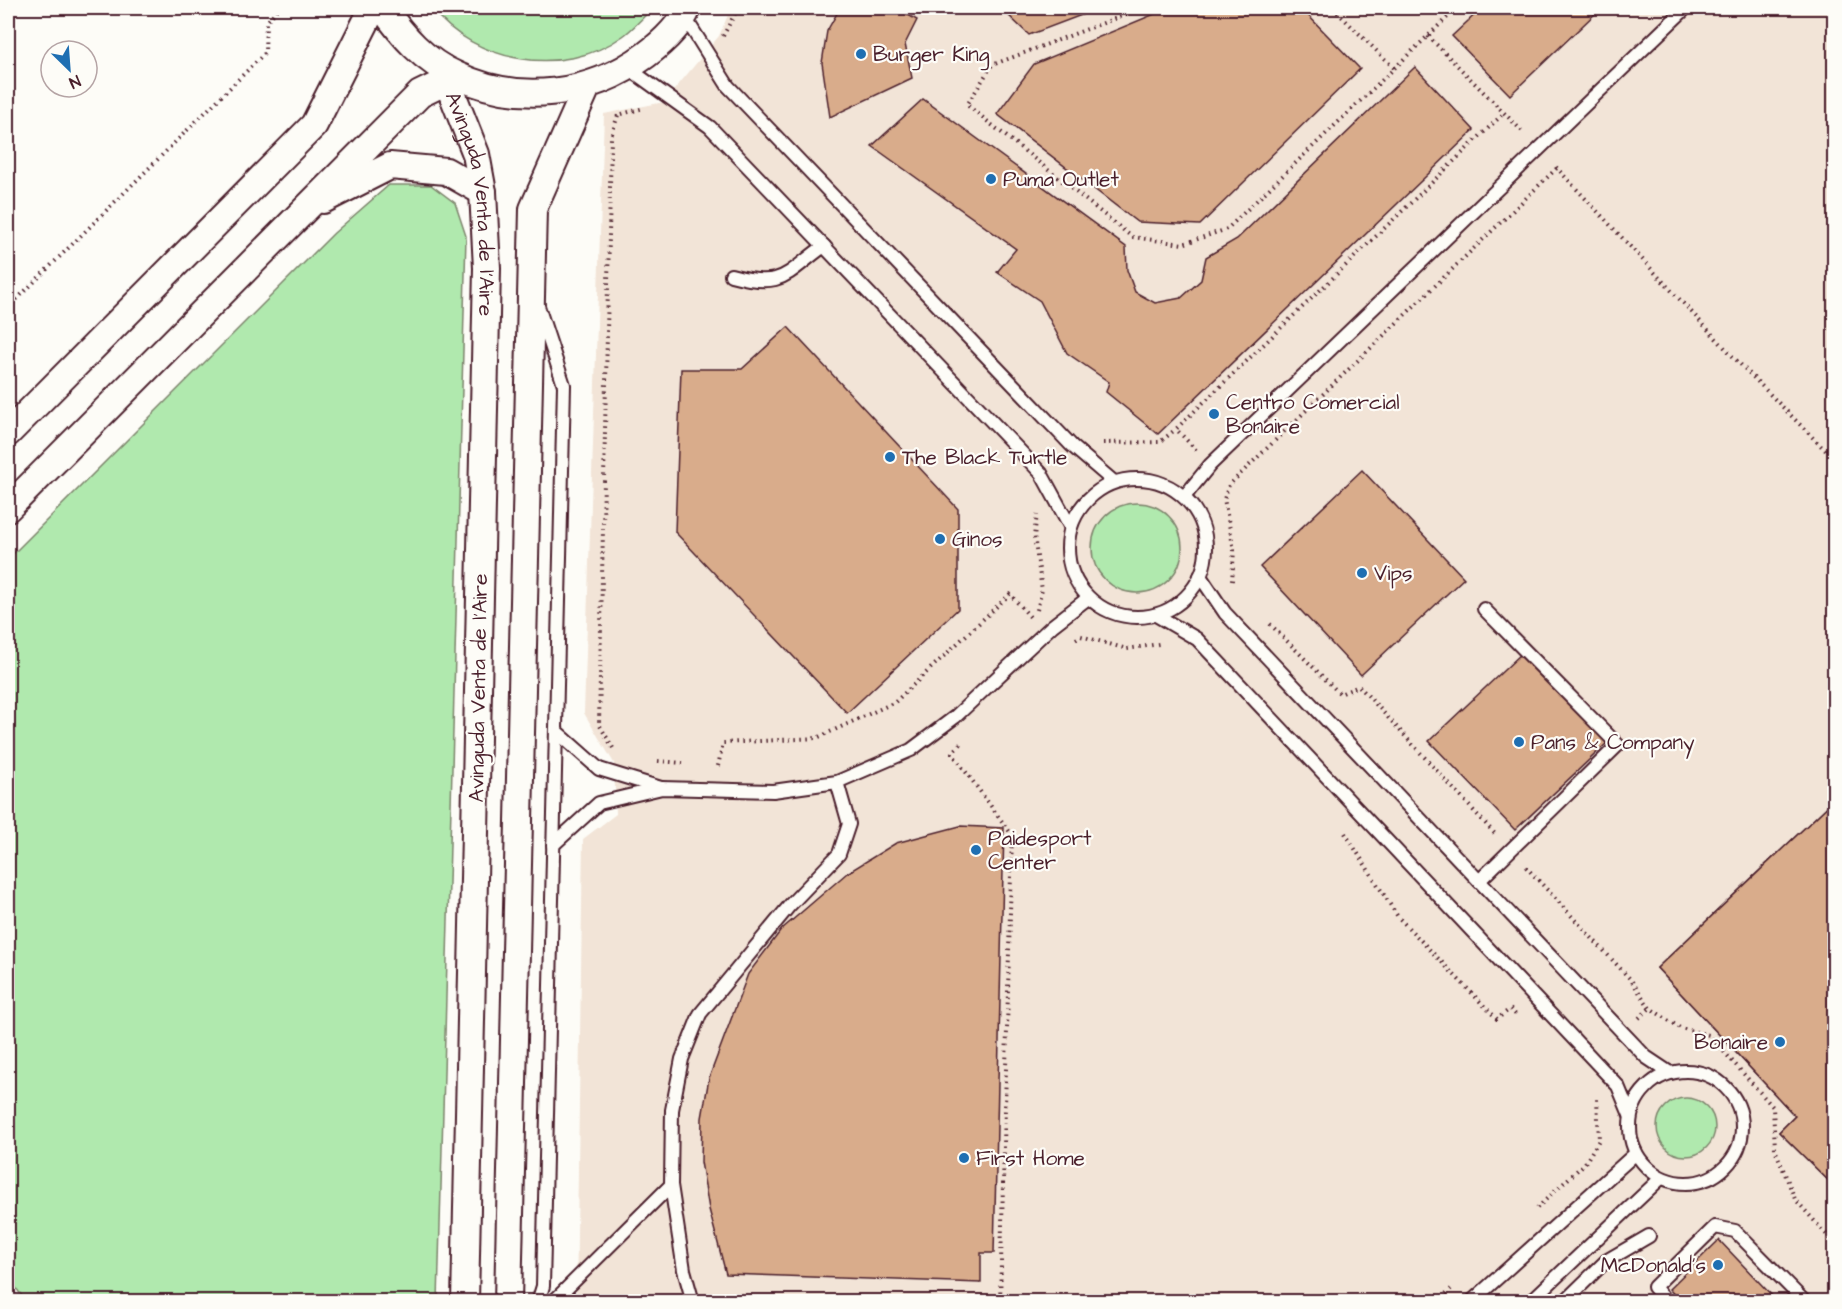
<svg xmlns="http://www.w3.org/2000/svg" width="1842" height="1309" font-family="'Architects Daughter',sans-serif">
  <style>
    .built { fill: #f2e4d7 }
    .green { fill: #b0e9ae; stroke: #7d846c; stroke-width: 1.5 }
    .building { fill: #d9ac8b; stroke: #4a1f2b; stroke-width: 1.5 }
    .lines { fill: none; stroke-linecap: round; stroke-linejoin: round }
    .lane-casing { stroke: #4a1f2b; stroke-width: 16 }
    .street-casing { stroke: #4a1f2b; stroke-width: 30 }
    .path { stroke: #4a1f2b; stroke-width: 4; stroke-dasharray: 1.5 4.5; stroke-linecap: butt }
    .lane { stroke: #fdfcf7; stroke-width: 12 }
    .street { stroke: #fdfcf7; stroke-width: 26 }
    .poi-dot { fill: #1f6fb2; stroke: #fdfcf7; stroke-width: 2 }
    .labels { text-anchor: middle; stroke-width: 4.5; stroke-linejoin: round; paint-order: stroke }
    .poi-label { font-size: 21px; fill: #4a1f2b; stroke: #fdfcf7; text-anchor: start }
    .street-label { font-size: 21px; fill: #4a1f2b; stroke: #fdfcf7 }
  </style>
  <rect width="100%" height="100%" fill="#fdfcf7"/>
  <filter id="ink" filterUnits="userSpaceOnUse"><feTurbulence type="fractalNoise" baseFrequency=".0167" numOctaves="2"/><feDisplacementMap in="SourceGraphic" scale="12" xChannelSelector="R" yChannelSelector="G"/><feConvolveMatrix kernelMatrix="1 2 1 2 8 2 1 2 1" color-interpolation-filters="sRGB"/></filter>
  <g filter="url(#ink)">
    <path class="built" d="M731,8H1834V1301L576,1302L583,839L616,814L614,763L584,713L604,114L664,102L719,36Z"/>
    <g class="green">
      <path d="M431,8H653C643,17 634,28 623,36C563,79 475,63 431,8Z"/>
      <path d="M389,185H431L455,203L466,236L438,1301H26L8,1278V559L334,233Z"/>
      <circle cx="1137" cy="548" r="45"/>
      <circle cx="1686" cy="1127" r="29"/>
    </g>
    <g class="building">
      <path d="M840,8H896L917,20L905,44L912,78L830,117L822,63L827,31Z"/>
      <path d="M991,8H1100L1029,35L1006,13Z"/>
      <path d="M1169,8H1301L1360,69L1200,225L1137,222L997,114L1034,64Z"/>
      <path d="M1482,8H1601L1510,95L1452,36Z"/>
      <path d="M1415,67L1474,130L1158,434L1106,392L1109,382L1067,353L1040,301L997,272L1016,249L872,146L923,99L1126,247L1127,270L1135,292L1155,303L1181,298L1201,280L1206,257L1237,239Z"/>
      <path d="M788,327L958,509V609L847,713L675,532L681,369H742Z"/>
      <path d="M1362,470L1464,578L1361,675L1260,567Z"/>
      <path d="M1522,653L1608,742L1515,830L1429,741Z"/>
      <path d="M1834,800V1186L1779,1132L1795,1116L1657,968Z"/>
      <path d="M1834,800V1186L1779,1132L1795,1116L1657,968Z"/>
      <path d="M960,826L1004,828L994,1253H981V1283L726,1274L709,1209L701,1162L702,1118L709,1078L748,974L782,929L847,873L896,843Z"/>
      <path d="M1719,1240L1778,1302H1681L1669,1289Z"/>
    </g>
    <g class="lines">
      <g class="lane-casing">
        <g id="lane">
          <path d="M684,16L728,86L1072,446L1114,482"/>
          <path d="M628,68L710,127L1041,473L1070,526"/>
          <path d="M731,275C783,289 784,275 824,246"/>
          <path d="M538,306L564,385L543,1286L538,1302"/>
          <circle cx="1137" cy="548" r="69"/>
          <path d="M1184,497L1210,465L1686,8"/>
          <path d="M1200,576L1225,613L1646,1057L1670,1073"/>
          <path d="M1156,615L1197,639L1618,1086L1630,1115"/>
          <path d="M556,731L599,769L661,788"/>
          <path d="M553,845L599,803L662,788L773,791L837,782L911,750L955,717L1052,626L1088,598"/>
          <path d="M1479,881L1618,745L1484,609"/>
          <circle cx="1686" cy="1127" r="56"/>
          <path d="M553,1302L671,1185"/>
          <path d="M693,1302L684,1270L671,1185L672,1110L682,1059L700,1014L790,905L839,854L849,824L837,782"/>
          <path d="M1471,1302L1636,1153"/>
          <path d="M1530,1302L1661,1178"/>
          <path d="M1564,1302L1606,1261L1649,1236"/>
          <path d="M1667,1302L1654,1287L1715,1227L1735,1231L1805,1302"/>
        </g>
      </g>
      <g class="street-casing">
        <g id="street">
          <path d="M383,8C402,35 424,61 456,75C519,105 590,96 646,55C662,43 680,26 688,8"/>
          <path id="s1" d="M442,68L476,154L483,192L487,268L465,1302"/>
          <path d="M323,200L390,166L446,171L483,192"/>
          <path d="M8,433L314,125L373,8"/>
          <path d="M8,508L420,94L457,76"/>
          <path d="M508,1302L533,209L587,87"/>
        </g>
      </g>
      <g class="path">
        <path d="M1143,8L992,65L967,105L1132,237L1183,244L1227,229L1457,8"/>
        <path d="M1333,8L1394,68"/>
        <path d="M723,36L738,8"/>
        <path d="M1428,36L1524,133"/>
        <path d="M1556,167L1741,365L1834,459"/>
        <path d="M8,308L265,53L266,23L278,8"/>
        <path d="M1103,443L1160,442L1176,429"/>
        <path d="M1196,450L1176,429L1504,113"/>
        <path d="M1232,581L1234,550L1224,499L1229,485L1557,168"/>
        <path d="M1037,610L1042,590L1034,536L1037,515"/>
        <path d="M1270,624L1340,694L1359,686L1496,835"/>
        <path d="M1076,639L1081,636L1127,649L1159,644"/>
        <path d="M961,744L952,753L1012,835L1000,1302"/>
        <path d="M613,748L599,724L611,137L618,115L644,108"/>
        <path d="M658,761L683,763"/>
        <path d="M718,766L723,743L817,738L895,702L1010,594L1030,617"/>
        <path d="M1345,833L1398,917L1497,1019L1510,1009L1517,1016"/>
        <path d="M1526,867L1631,980L1650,1008L1680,1028L1709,1035L1773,1107L1775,1149L1795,1199L1834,1243"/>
        <path d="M1639,1018L1650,1008"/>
        <path d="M1537,1208L1585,1163L1599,1140L1597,1099"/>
        <path d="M1437,1302L1451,1289"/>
      </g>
      <use href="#lane" class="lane"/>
      <use href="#street" class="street"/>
    </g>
  </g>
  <g class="poi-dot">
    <circle cx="861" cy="54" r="6"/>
    <circle cx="991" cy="179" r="6"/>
    <circle cx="1214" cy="414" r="6"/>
    <circle cx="890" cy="457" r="6"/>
    <circle cx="940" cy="539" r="6"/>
    <circle cx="1362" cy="573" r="6"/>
    <circle cx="1519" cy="742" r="6"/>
    <circle cx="976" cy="850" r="6"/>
    <circle cx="1780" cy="1042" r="6"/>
    <circle cx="964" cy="1158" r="6"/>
    <circle cx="1718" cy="1265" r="6"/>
  </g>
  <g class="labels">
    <g class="poi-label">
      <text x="873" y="61">Burger King</text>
      <text x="1003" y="186">Puma Outlet</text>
      <text x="1226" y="409">Centro Comercial<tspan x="1226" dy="24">Bonaire</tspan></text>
      <text x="902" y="464">The Black Turtle</text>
      <text x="952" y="546">Ginos</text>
      <text x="1374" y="580">Vips</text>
      <text x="1531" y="749">Pans &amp; Company</text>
      <text x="988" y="845">Paidesport<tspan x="988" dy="24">Center</tspan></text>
      <text x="1768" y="1049" text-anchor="end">Bonaire</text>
      <text x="976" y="1165">First Home</text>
      <text x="1706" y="1272" text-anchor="end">McDonald's</text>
    </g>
    <g class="street-label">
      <text dy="7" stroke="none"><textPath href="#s1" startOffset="141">Avinguda Venta de l'Aire</textPath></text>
      <text transform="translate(478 688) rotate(-89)" y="7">Avinguda Venta de l'Aire</text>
    </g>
  </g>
  <rect width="1842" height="1309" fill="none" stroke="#fdfcf7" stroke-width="30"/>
  <rect x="15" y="15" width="1812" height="1279" fill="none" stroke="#4a1f2b" stroke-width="2" filter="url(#ink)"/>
  <g transform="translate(69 69) rotate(155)"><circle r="28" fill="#fdfcf7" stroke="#b5a4a5" stroke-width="1.5"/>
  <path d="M0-4.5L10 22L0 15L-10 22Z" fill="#1f6fb2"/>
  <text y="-9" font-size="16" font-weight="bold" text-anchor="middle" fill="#4a1f2b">N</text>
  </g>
</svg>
